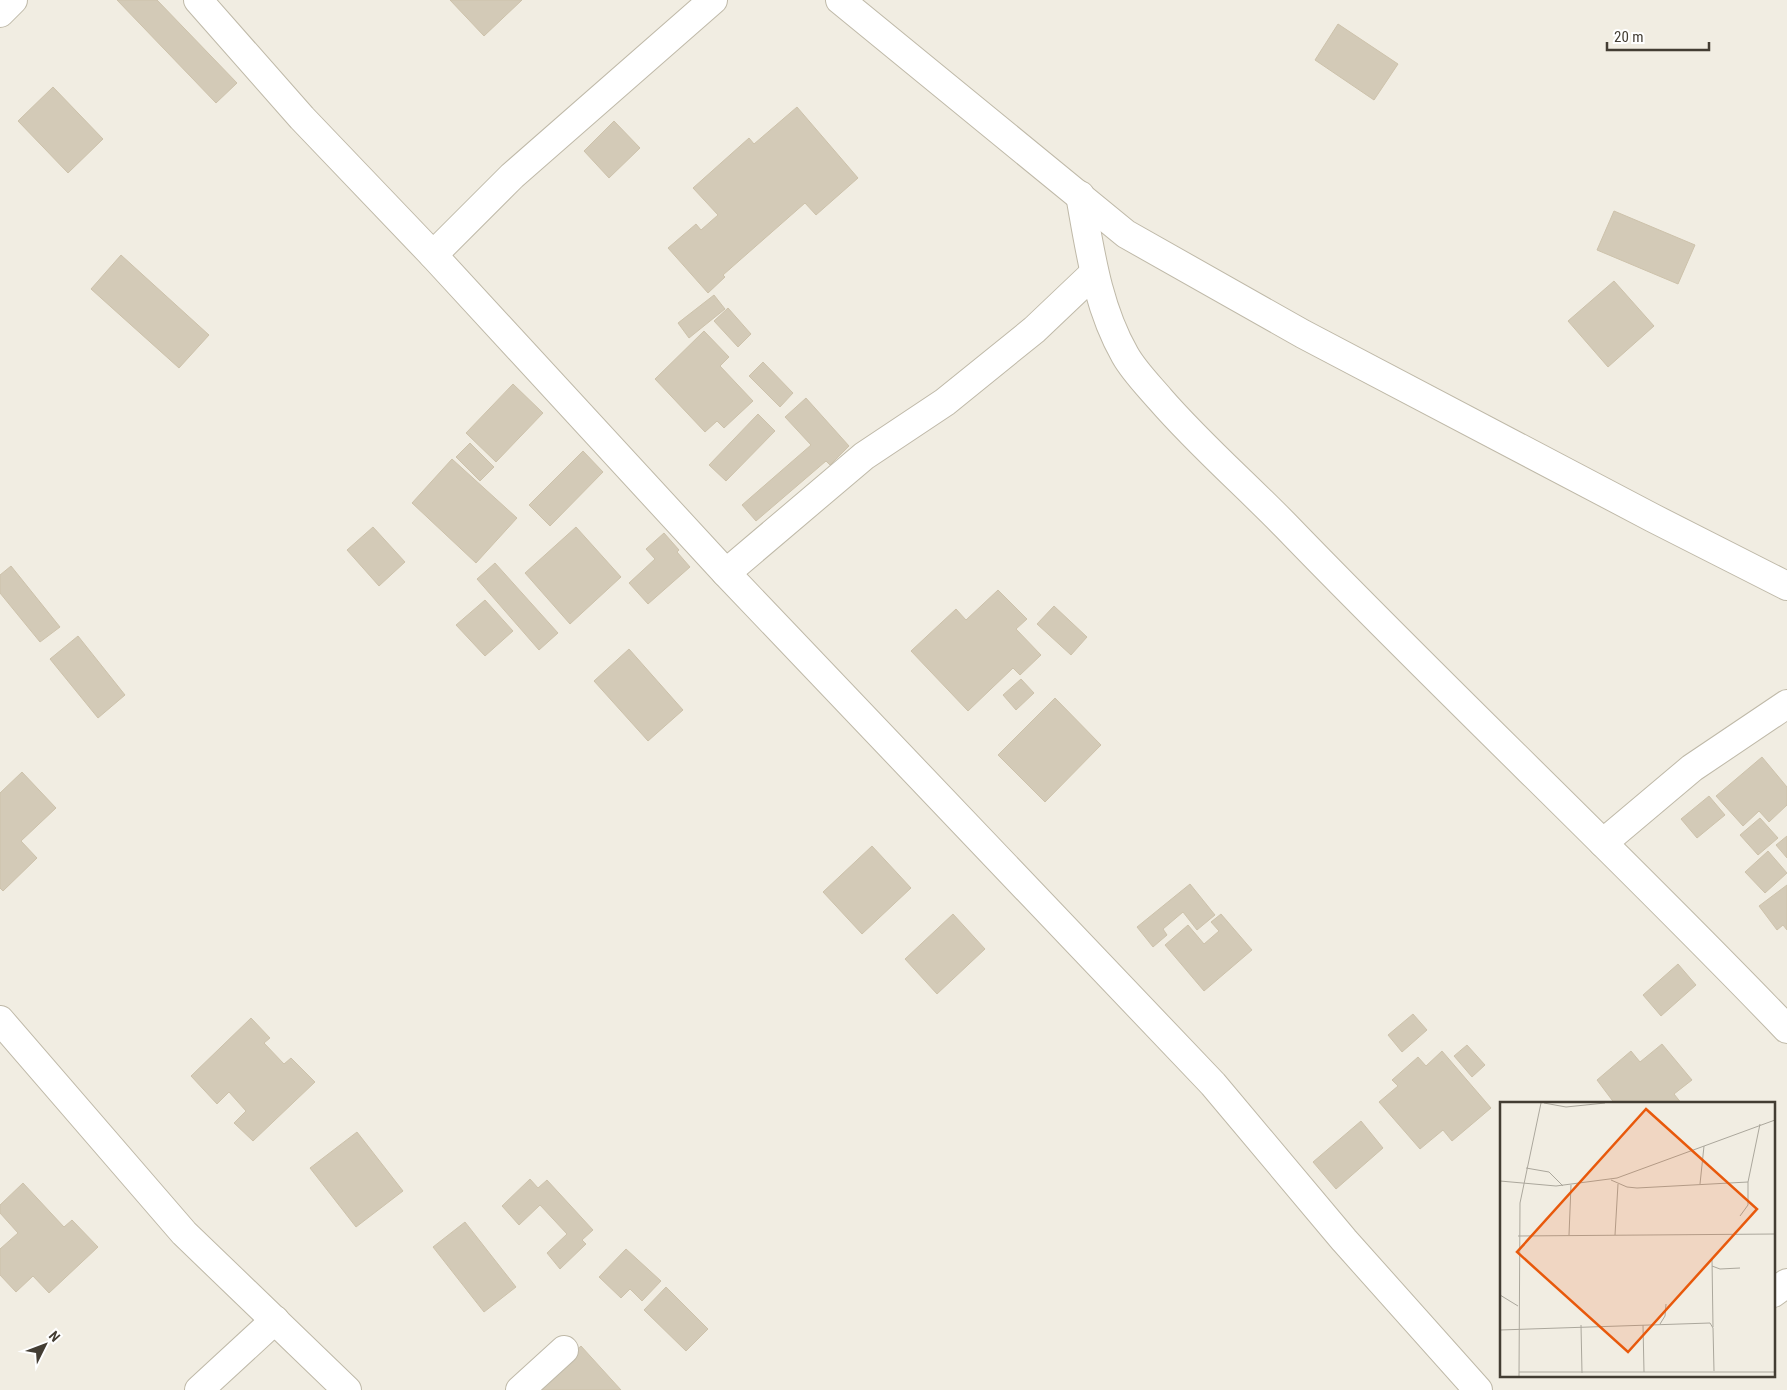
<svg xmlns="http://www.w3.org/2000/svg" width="1787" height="1390" font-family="'Roboto Condensed',sans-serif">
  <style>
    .building { fill: #d3cab7; stroke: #cdc2ab }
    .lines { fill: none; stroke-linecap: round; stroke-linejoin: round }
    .minor-casing { stroke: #bfb9a8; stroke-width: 30 }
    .minor { stroke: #fff; stroke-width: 28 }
    .inset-road { fill: none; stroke: #aba79c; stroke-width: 1 }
    .view { fill: #e8590c; fill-opacity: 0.15; stroke: #e8590c; stroke-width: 2.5 }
    .inset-edge { fill: none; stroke: #433d33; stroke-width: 2.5 }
  </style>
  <rect width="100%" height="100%" fill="#f1ede2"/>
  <g class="building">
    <path d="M117,0H157L237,83L216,103Z"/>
    <path d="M450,0H522L484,36Z"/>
    <path d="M1338,24L1398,64L1374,100L1315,60Z"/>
    <path d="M53,87L103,139L68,173L18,121Z"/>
    <path d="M797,107L858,178L816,215L805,203L723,275L725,277L708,293L668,248L696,224L701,230L718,215L693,188L749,138L754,144Z"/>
    <path d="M614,121L640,148L609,178L584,151Z"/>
    <path d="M1614,211L1695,245L1678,284L1597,250Z"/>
    <path d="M121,255L209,335L179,368L91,289Z"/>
    <path d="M1614,281L1654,326L1608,367L1568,321Z"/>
    <path d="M714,295L725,309L689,338L678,323Z"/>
    <path d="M728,308L751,334L738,347L714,321Z"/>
    <path d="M704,331L729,357L720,366L753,401L724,428L717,421L705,432L655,379Z"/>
    <path d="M763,362L793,393L780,407L749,376Z"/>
    <path d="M513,384L543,413L496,462L466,433Z"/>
    <path d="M806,398L849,446L830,465L826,461L756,521L742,505L811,445L785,417Z"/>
    <path d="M758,414L775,431L726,481L709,465Z"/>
    <path d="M470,443L494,467L480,481L456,457Z"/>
    <path d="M583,451L603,472L550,526L529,505Z"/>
    <path d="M452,459L517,518L476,563L412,503Z"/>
    <path d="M373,527L405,562L379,586L347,550Z"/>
    <path d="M576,527L621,577L570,624L525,573Z"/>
    <path d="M664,533L679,550L677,552L690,567L648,604L629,583L655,559L646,549Z"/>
    <path d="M495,563L558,633L539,650L477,579Z"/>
    <path d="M11,566L60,627L40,642L0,593V575Z"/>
    <path d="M998,590L1027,619L1016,629L1041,655L1020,675L1013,668L968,711L911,651L956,609L966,620Z"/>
    <path d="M485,600L513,631L485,656L456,625Z"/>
    <path d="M1054,606L1087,637L1071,655L1037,624Z"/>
    <path d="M78,636L125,695L98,718L50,659Z"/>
    <path d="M629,649L683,710L648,741L594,681Z"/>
    <path d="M1021,679L1034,693L1016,710L1003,695Z"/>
    <path d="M1055,698L1101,745L1045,802L998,755Z"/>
    <path d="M1762,757L1787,787V805L1769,822L1759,811L1743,826L1716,796Z"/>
    <path d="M22,772L56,808L21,841L37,858L3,891L0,888V793Z"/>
    <path d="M1709,796L1725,815L1697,838L1681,819Z"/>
    <path d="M1760,818L1778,838L1758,855L1740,835Z"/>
    <path d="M1787,836V858L1776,845Z"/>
    <path d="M872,846L911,888L862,934L823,892Z"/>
    <path d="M1768,851L1787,873L1765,893L1745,872Z"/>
    <path d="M1190,884L1215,915L1197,930L1183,912L1163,929L1167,935L1153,947L1137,927Z"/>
    <path d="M1787,885V930L1783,925L1777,930L1759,906Z"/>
    <path d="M953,914L985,949L937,994L905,959Z"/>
    <path d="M1221,914L1252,950L1204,991L1165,945L1188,925L1204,944L1219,931L1211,922Z"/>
    <path d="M1678,964L1696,985L1661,1016L1643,995Z"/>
    <path d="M1413,1014L1427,1030L1402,1052L1388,1035Z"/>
    <path d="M251,1018L270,1038L264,1043L284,1064L291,1058L315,1082L253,1141L234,1123L246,1111L229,1092L217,1104L191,1076Z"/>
    <path d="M1662,1044L1692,1080L1674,1094L1682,1104H1615L1597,1080L1631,1051L1640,1062Z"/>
    <path d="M1467,1045L1485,1065L1472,1077L1454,1056Z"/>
    <path d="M1442,1051L1491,1108L1452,1141L1443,1130L1420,1149L1379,1102L1398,1086L1392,1080L1418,1057L1426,1066Z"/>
    <path d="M1361,1121L1383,1148L1336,1189L1313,1162Z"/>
    <path d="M357,1132L403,1191L356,1227L310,1168Z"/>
    <path d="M530,1179L538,1188L547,1180L593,1230L582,1240L586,1244L560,1269L547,1253L567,1234L540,1205L519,1225L502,1206Z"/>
    <path d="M23,1183L64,1227L72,1220L98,1247L49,1293L33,1276L16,1292L0,1275V1249L18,1233L0,1213V1205Z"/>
    <path d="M465,1222L516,1287L484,1312L433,1247Z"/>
    <path d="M626,1249L661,1281L642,1301L630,1289L621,1298L599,1277Z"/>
    <path d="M666,1287L708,1329L686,1351L644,1310Z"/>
    <path d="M581,1346L621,1390H532Z"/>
  </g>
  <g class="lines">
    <g class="minor-casing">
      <g id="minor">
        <path d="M198,0L302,118L433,255L726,573L1213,1084L1344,1240L1478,1390"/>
        <path d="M840,0L1126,234L1303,334L1653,518L1787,586"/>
        <path d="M0,13L13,0"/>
        <path d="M1080,195C1090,250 1097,306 1125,355C1134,371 1148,385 1160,399C1199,444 1244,483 1286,526C1450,696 1623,858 1787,1029"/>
        <path d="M433,255L512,176L713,0"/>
        <path d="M726,573L864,456L945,402L1034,330L1094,273"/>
        <path d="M1603,843L1692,768L1787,704"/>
        <path d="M0,1020L184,1233L347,1390"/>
        <path d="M1773,1293L1787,1283"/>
        <path d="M199,1390L275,1320"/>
        <path d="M520,1390L564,1350"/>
      </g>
    </g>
    <use href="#minor" class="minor"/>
  </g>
  <g transform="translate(1500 1102)">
    <rect width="275" height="275" fill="#f1ede2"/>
    <path class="inset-road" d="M44,1L66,5L105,1M26,66L49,70L63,84M111,78L127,85L137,86L248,80L260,22M0,79L56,84L117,76L275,18M200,82L204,44M240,114L248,103V80M69,133L71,83M115,133L118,82M18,134L275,132M212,157L213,225M212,164L220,167L240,166M0,193L18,204M160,222L165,214L166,202M81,223L82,271M143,223L144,270M0,228L210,221L213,226L214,269M19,270H275M19,274L20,101L41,1"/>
    <path class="view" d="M146,7L257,107L128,250L17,150Z"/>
    <rect width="275" height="275" class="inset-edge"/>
  </g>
  <g transform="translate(45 1345) rotate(48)" stroke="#ffffff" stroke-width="4" paint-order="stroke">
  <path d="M0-4L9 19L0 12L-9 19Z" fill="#433d33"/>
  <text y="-8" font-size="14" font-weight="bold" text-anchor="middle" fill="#433d33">N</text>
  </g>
  <path d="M1607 42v8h102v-8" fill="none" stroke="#433d33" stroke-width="2.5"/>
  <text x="1614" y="42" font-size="15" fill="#433d33" stroke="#ffffff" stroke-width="4" paint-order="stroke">20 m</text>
</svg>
